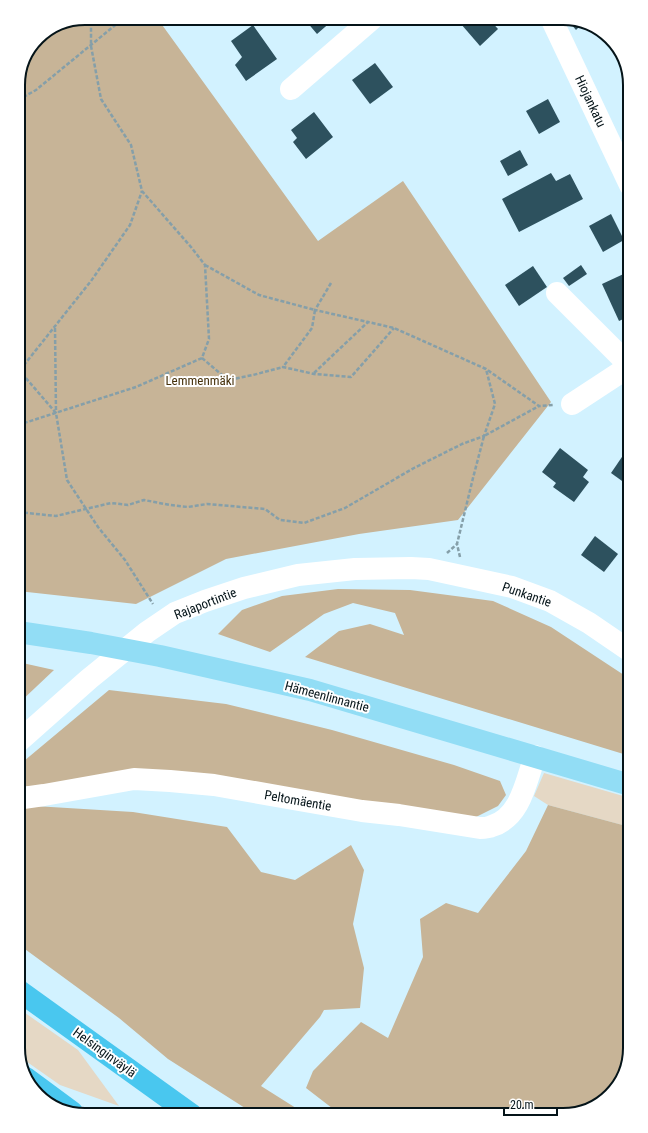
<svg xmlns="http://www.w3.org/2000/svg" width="648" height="1133" font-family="'Roboto Condensed',sans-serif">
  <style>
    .green { fill: #e5d8c5 }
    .forest { fill: #c7b497 }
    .building { fill: #2d515e }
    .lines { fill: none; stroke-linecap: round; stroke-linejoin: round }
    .path { stroke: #859fa9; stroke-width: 2.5; stroke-dasharray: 4 2; stroke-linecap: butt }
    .minor { stroke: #fff; stroke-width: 22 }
    .major { stroke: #92ddf5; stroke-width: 22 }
    .highway { stroke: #49c7ef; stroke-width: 22 }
    .labels { text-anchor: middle; stroke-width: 4; stroke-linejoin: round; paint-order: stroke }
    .street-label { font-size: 13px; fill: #051419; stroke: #fff }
    .park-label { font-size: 13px; fill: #46310b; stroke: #fff }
    .rim { fill: none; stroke: #051419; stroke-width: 2 }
  </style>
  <rect width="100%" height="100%" fill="#d2f2ff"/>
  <g class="green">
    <path d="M544,773L630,798V827L548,805L534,796Z"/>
    <path d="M18,1008L78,1050L119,1106L60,1085L20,1057L18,1048Z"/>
  </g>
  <g class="forest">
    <path d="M160,22L318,241L403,181L551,402L458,520L359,534L226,559L136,604L18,591V81L38,37L59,23Z"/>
    <path d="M338,589L410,590L493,601L551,627L630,679V756L305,657L339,631L370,624L404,635L395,613L353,603L324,614L270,652L218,634L242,610L282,596Z"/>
    <path d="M18,662L54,670L18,704Z"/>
    <path d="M109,690L226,704L332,730L454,765L500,781L506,795L498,806L470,820L209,775L18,787V766Z"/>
    <path d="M18,805L133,812L227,827L261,872L295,880L351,845L364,870L353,924L364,968L360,1008L324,1010L320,1017L261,1086L307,1115H256L168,1059L119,1018L18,944Z"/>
    <path d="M548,805L630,827V1048L619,1085L593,1108L563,1115H341L306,1088L313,1071L361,1022L388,1038L423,957L420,919L446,903L478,913L526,851Z"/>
  </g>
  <g class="building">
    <path d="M566,18H568L583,23L576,30Z"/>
    <path d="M467,19H489L498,29L480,46L461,24Z"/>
    <path d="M333,20L317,34L306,21H321Z"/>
    <path d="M253,25L277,59L246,81L235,65L242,57L231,41Z"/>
    <path d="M375,63L393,87L370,104L352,80Z"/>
    <path d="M548,99L560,122L539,134L526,111Z"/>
    <path d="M314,112L333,137L306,159L293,142L297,138L291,130Z"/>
    <path d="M520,150L528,165L508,176L500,161Z"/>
    <path d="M551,173L556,181L570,174L583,199L519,232L502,199Z"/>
    <path d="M611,214L624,240L603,252L589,226Z"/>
    <path d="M581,265L587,274L569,286L563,278Z"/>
    <path d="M533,266L547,287L519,306L505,285Z"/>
    <path d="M630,271V316L619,321L602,284Z"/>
    <path d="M560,448L588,470L583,477L589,482L574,502L553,487L556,483L542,472Z"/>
    <path d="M624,454L630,458L629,486L611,473Z"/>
    <path d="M595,536L618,554L604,572L581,555Z"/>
  </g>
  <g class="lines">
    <g class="path">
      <path d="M18,100L36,90L119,22"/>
      <path d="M205,265L259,295L315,310L312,328L283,367L314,374L351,377L394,328"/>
      <path d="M331,283L315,310L368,322"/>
      <path d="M55,328L56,413"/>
      <path d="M202,358L228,380L253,375L283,367"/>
      <path d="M18,369L56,413L67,480L98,527L125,560L153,604"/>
      <path d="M20,370L91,281L130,225L142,191"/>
      <path d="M314,373L368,322L394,328L486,369L539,406L554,405"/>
      <path d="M18,425L136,387L202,358L209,339L205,265L191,247L142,191L131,145L101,99L91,46V23"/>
      <path d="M18,512L56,516L111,503L128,505L144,500L170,505L188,507L207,504L265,509L280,520L304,523L345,508L414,468L462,444L484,436L495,404L486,369"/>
      <path d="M447,553L457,544"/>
      <path d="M460,557L457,544L473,478L484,436L539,406"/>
    </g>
    <g class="minor">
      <path d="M551,18L630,185"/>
      <path d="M291,89L371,20"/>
      <path d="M557,293L630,366"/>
      <path d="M572,404L630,366"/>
      <path d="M18,742L89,679L147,632L175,613L205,601L244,588L298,575L355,569L411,568L429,569L512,587L550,601L589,623L630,651"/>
      <path d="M18,797L23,798L44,795L134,779L170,781L214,785L362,811L399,815L480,828C484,828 488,828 492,826C521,817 526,781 535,756"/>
    </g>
    <path class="major" d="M18,632L91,643L160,656L310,690L630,785"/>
    <g class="highway">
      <path d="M18,990L192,1115"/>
      <path d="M26,1078L72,1112"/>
    </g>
  </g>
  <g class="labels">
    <g class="street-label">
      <text transform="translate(591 101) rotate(65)" y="5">Hiojankatu</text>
      <text transform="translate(527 594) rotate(19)" y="5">Punkantie</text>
      <text transform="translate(205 603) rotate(-21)" y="5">Rajaportintie</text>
      <text transform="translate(327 696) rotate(15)" y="5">Hämeenlinnantie</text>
      <text transform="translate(298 800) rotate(10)" y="5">Peltomäentie</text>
      <text transform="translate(105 1052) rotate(36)" y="5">Helsinginväylä</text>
    </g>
    <g class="park-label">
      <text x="200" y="385">Lemmenmäki</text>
    </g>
  </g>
  <path d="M0 0H648V1133H0ZM85 25H563A60 60 0 0 1 623 85V1048A60 60 0 0 1 563 1108H85A60 60 0 0 1 25 1048V85A60 60 0 0 1 85 25Z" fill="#fff" fill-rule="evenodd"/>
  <path class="rim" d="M85 25H563A60 60 0 0 1 623 85V1048A60 60 0 0 1 563 1108H85A60 60 0 0 1 25 1048V85A60 60 0 0 1 85 25Z"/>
  <path d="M504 1109v6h53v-6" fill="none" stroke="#051419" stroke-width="2"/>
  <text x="510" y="1109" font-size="12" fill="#051419" stroke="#ffffff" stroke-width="3" paint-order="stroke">20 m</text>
</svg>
